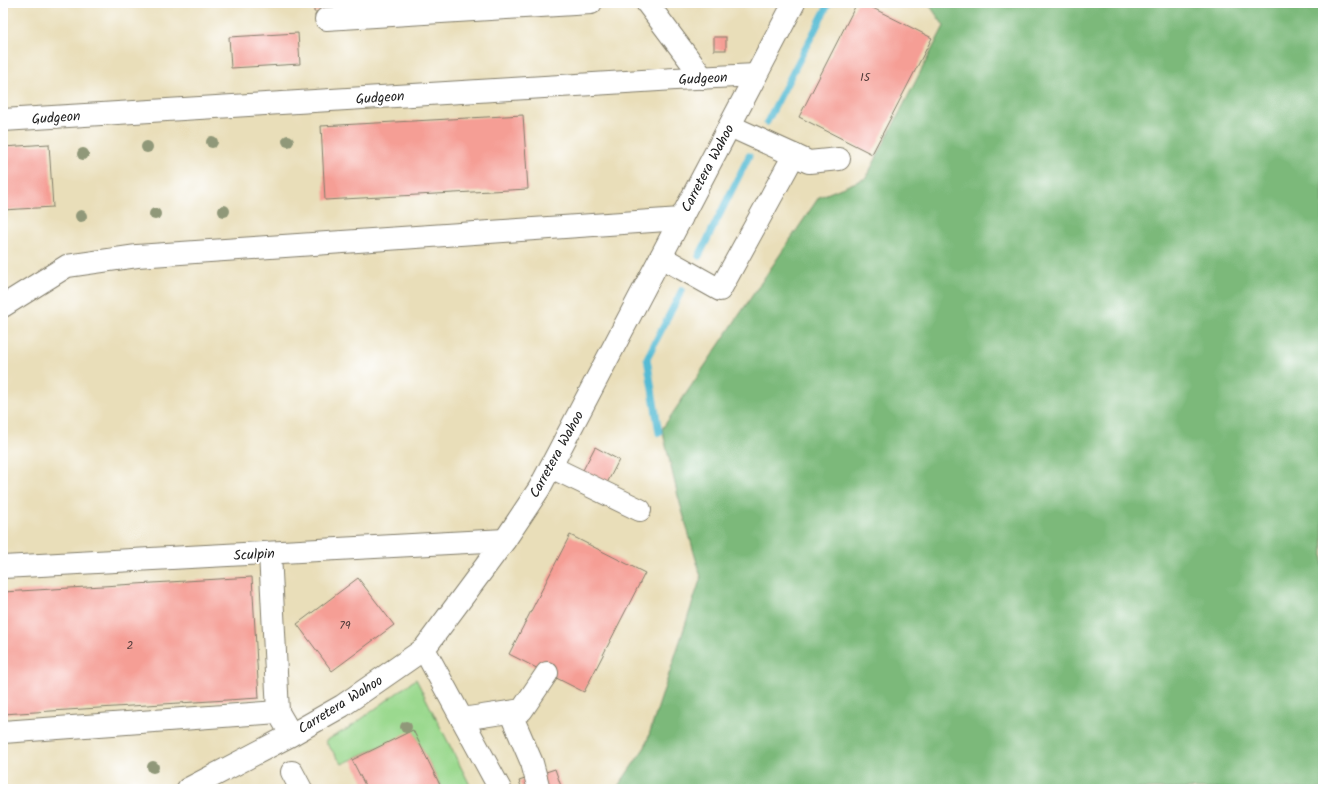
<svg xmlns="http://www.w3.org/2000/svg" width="1326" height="792" font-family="Kalam,sans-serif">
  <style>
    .green { fill: #9bd98f; stroke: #5c7a56 }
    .forest { fill: #7cb97a; stroke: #4c6a4b }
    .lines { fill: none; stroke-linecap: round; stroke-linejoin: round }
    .stream { stroke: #55bbd4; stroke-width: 7 }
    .building { fill: #f59e95 }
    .minor-casing { stroke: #827d6a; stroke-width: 24 }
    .minor { stroke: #fff; stroke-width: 22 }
    .tree { fill: #909879 }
    .labels { text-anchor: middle; stroke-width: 4; stroke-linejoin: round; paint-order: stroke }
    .number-label { font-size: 12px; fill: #523c3a }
    .street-label { font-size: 14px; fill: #1c1c1c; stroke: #fff }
  </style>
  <rect width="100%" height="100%" fill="#fff"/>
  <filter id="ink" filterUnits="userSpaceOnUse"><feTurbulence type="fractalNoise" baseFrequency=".025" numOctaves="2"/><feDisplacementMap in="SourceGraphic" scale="8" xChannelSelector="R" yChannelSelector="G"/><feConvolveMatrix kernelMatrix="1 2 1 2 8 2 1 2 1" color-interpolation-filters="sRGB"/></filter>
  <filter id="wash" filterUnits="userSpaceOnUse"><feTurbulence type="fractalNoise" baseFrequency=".012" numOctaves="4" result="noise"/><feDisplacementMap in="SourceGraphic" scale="16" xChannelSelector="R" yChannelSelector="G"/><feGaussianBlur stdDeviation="0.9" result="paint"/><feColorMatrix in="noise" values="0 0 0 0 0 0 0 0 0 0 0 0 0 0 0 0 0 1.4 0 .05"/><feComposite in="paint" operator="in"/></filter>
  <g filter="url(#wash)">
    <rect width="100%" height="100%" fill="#e9deb9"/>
    <path class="green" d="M416,679L472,789H442L413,731L342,764L325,741L349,728Z"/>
    <path class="forest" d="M928,3H1323V789H616L645,747L701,577L678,496L662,429L819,197L866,178L944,26Z"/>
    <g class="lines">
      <g class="stream">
        <path d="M767,122L829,3"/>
        <path d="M699,256L749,156"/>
        <path d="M659,433L647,358L682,290"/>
      </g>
    </g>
    <g id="blocks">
      <g class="building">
        <path d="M314,3H450V4L314,12Z"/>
        <path d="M857,3H863L932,38L872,154L799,117Z"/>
        <path d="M298,33L300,64L231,68L229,37Z"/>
        <rect x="714" y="37" width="12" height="13"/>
        <path d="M523,115L528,189L325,200L321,126Z"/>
        <path d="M49,144L53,207L3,210V147Z"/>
        <path d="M595,447L619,460L606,485L582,472Z"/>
        <path d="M570,535L645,573L584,692L509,654Z"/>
        <path d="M252,577L259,698L3,714V592Z"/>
        <path d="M358,578L394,625L332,671L297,624Z"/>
        <path d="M413,730L442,789H367L352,760Z"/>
        <path d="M555,769L562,789H522L519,781Z"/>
      </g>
    </g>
  </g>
  <g filter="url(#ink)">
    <use href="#blocks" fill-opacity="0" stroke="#827d6a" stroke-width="1"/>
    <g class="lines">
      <g class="minor-casing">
        <g id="minor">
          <path d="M647,3L703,78"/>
          <path d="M326,19L591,3"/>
          <path d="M3,120L675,79L756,75"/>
          <path d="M730,126L809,162L839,159"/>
          <path d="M661,257L720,290L794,155"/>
          <path d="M3,306L67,266L137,256L681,219"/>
          <path d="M551,467L640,510"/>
          <path d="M270,553L278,712L285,724"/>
          <path d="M3,567L505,540"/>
          <path d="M424,649L500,789"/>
          <path d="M510,712L532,763L539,789"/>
          <path d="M462,719L522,710L547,673"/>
          <path d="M3,732L278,712"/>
          <path d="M292,772L301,789"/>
          <path d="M188,789L291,735L342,706L424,649L505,540L539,489L794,3"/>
        </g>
      </g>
      <use href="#minor" class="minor"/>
    </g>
    <g class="tree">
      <circle cx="288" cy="141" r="6"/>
      <circle cx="212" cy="142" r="6"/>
      <circle cx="147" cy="147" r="6"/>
      <circle cx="83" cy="154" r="6"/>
      <circle cx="224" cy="211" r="6"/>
      <circle cx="155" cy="214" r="6"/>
      <circle cx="81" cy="216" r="6"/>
      <circle cx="406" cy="727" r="6"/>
      <circle cx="153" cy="767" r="6"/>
    </g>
  </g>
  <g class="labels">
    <g class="number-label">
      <text x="865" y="81">15</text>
      <text x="345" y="629">79</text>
      <text x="130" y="649">2</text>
    </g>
    <g class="street-label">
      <text transform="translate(703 78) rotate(-3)" y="5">Gudgeon</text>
      <text transform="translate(380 97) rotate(-4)" y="5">Gudgeon</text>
      <text transform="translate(56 117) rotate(-4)" y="5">Gudgeon</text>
      <text transform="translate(707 168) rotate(-62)" y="5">Carretera Wahoo</text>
      <text transform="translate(556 454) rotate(-61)" y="5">Carretera Wahoo</text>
      <text transform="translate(254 554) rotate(-3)" y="5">Sculpin</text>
      <text transform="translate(340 704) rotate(-32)" y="5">Carretera Wahoo</text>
    </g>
  </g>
  <rect width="1326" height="792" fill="none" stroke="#fff" stroke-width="16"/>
</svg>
